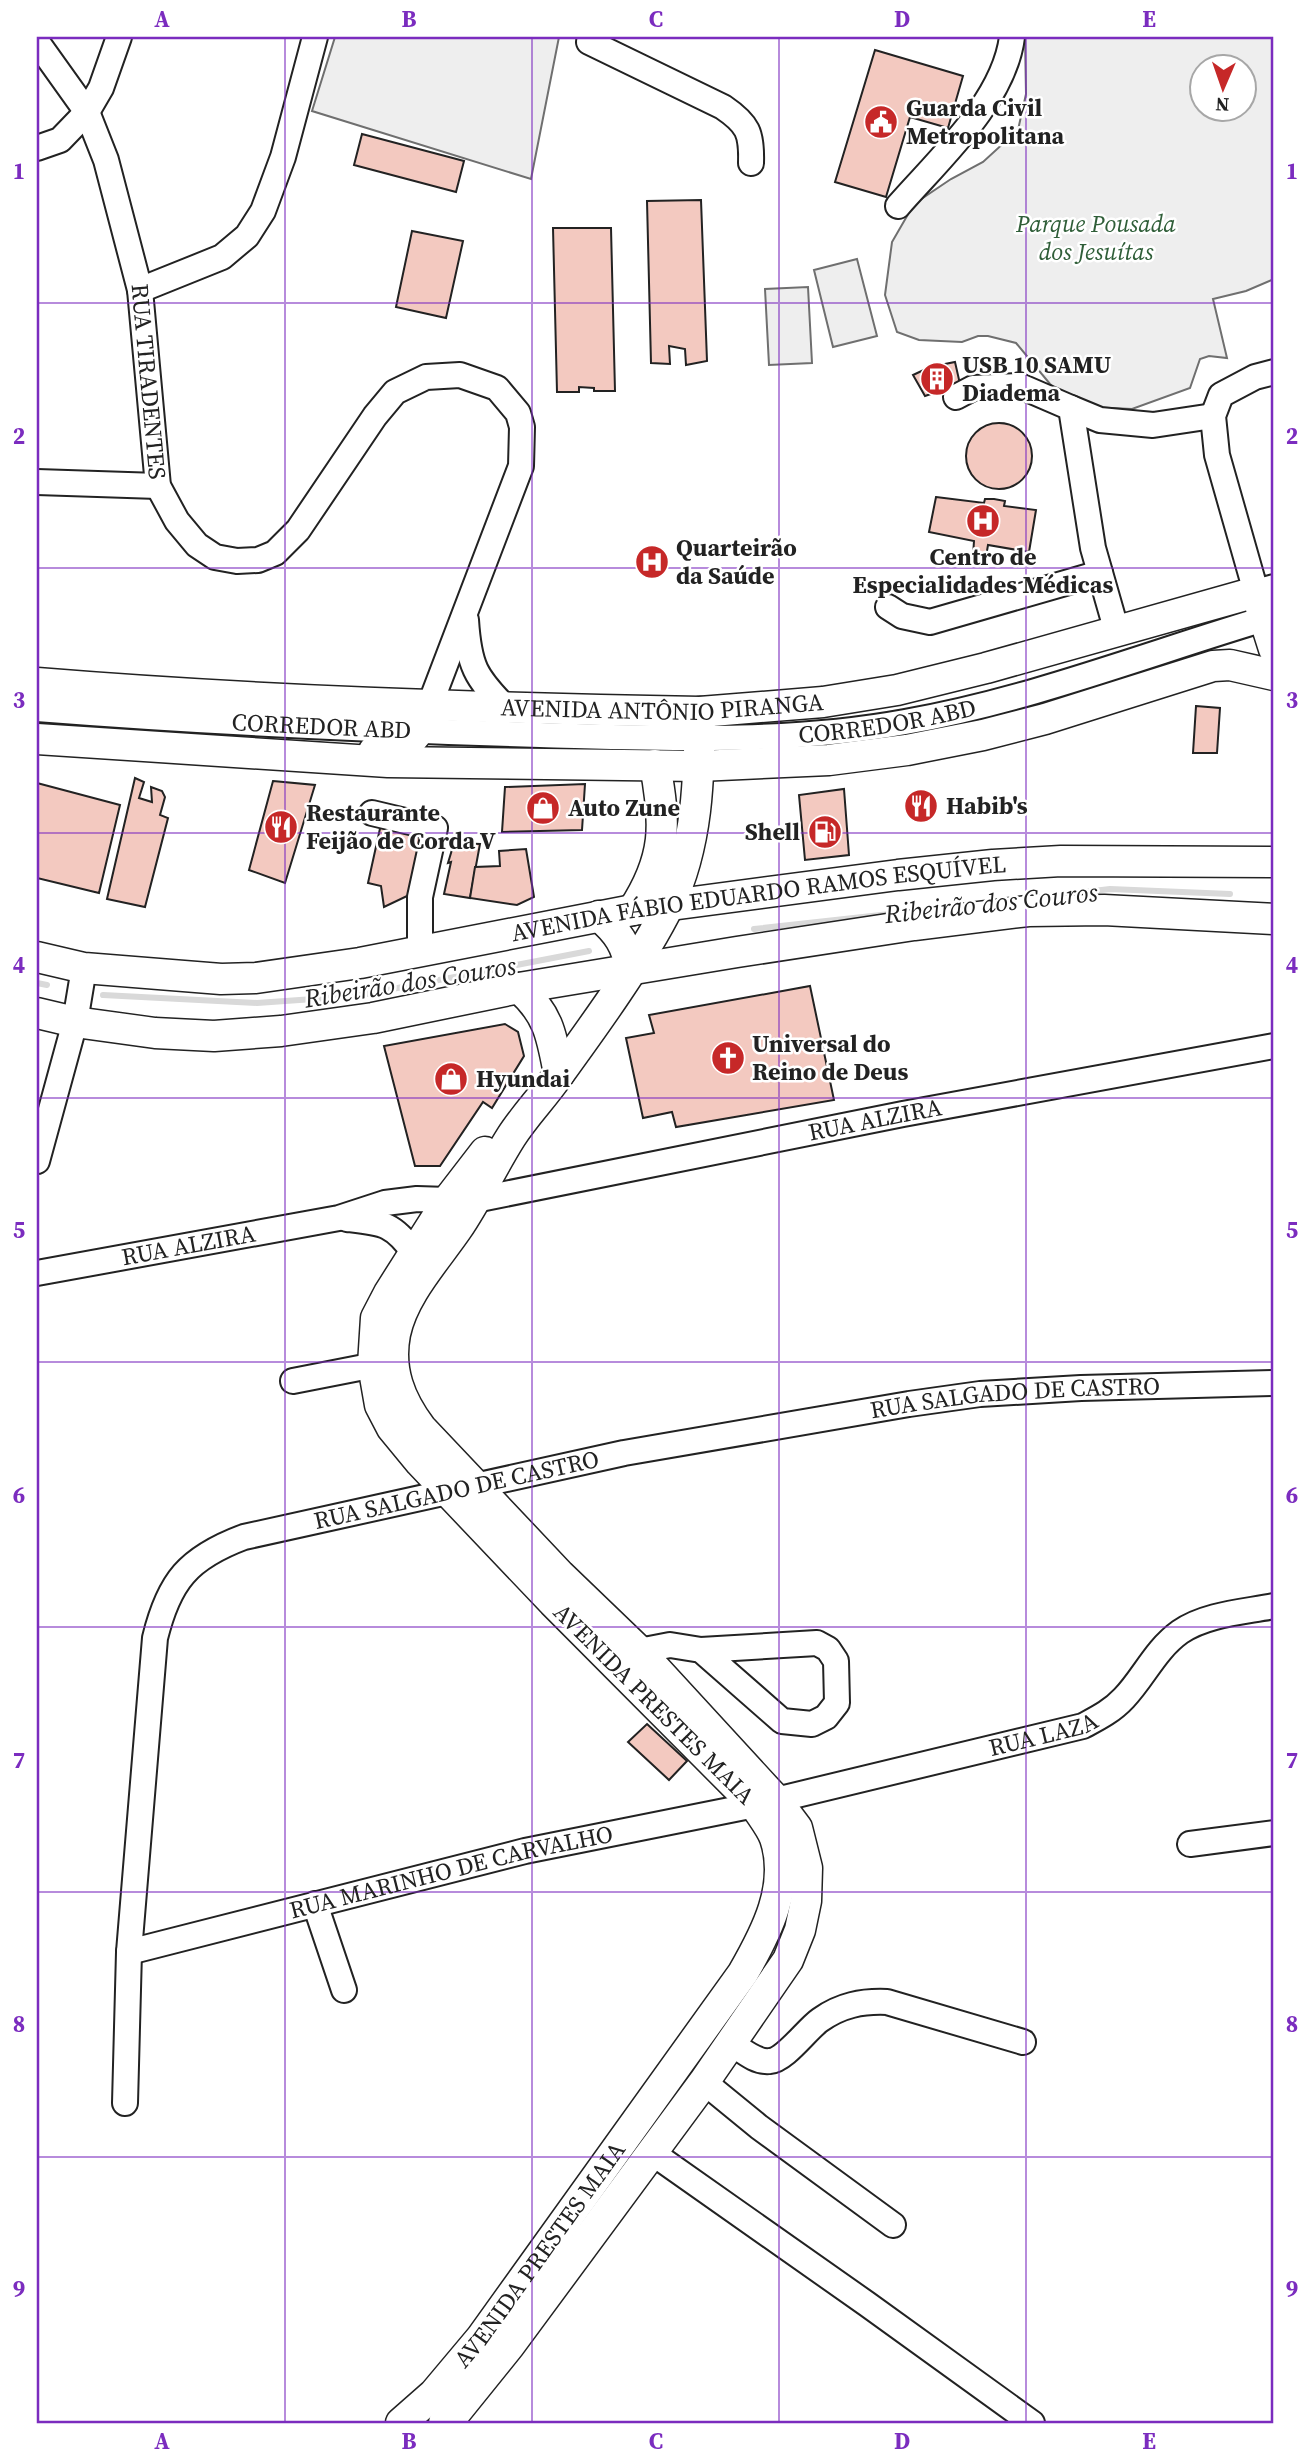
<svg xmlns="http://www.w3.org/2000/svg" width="1311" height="2460" font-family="'Source Serif 4',serif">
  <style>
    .green { fill: #eee; stroke: #6f6f6f; stroke-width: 2; fill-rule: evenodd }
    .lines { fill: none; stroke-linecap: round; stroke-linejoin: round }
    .stream { stroke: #d9d9d9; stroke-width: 6 }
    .building { fill: #f3c9c0; stroke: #222; stroke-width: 2 }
    .minor-casing { stroke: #222; stroke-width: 28 }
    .major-casing { stroke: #222; stroke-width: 33 }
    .minor { stroke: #fff; stroke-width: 24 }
    .major { stroke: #fff; stroke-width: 30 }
    .grid { fill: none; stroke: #7b2cbf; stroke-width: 2; stroke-opacity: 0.55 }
    .labels { text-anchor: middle; stroke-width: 5; stroke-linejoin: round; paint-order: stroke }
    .poi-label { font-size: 24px; font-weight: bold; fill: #222; stroke: #fff; text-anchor: start }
    .park-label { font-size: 24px; font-style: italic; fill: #2f5e38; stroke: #fff }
    .street-label { font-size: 24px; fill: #222; stroke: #fff }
    .water-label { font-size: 26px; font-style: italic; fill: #222; stroke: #fff }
    .neatline { fill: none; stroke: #7b2cbf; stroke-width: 2.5 }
    .grid-label { font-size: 23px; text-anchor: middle; font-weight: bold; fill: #7b2cbf }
  </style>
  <rect width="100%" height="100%" fill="#fff"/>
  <g class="green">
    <path d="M335,37H559L531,179L312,111Z"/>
    <path d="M1025,37H1274V279L1246,291L1213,299L1227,358L1209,356L1200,359L1190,388L1132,409L1089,407L1065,396L1050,384L1016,343L988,336H978L962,342L919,340L897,332L885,295L892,242L914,204L951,179L983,162L1018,130L1026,94ZM1202,66H1244V108H1202Z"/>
    <path d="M857,259L877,336L833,347L814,270Z"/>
    <path d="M808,287L812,363L769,365L765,289Z"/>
  </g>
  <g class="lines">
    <g class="stream">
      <path d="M1043,897L1110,889L1230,894"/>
      <path d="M754,929L890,914"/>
      <path d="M37,983L47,985"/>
      <path d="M103,995L257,1003L356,996L589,951"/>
    </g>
  </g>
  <g class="building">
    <path d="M875,50L963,76L948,128L910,117L886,197L835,182Z"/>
    <path d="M362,134L464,161L456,192L354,165Z"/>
    <path d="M701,200L707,361L686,365L685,349L669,346L670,364L651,363L647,201Z"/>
    <path d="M553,228H611L615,391H594V388L579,387V392H557Z"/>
    <path d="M412,231L463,241L446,318L396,307Z"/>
    <path d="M955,362L960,384L925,396L913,375L930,367Z"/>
    <circle cx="999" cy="456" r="33"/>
    <path d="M936,497L984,503L985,499H994L1005,501L1004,506L1036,510L1029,552L988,545L986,557L973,556L974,541L929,532Z"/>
    <path d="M1196,706L1220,708L1217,753H1193Z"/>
    <path d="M135,778L144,782L139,798L152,802L151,787L162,791L165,797L160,815L168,818L145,907L107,899Z"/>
    <path d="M273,781L315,785L285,883L249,870Z"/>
    <path d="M37,783L120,805L99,893L37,878Z"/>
    <path d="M585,784L582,830L502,832L505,787Z"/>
    <path d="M844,789L849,855L805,860L799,795Z"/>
    <path d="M381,824L440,836L426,887L384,907L381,886L368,883Z"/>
    <path d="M454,843L480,844L470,898L444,894L451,862L448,863Z"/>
    <path d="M526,849L534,897L517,905L470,898L475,867L500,866L499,851Z"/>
    <path d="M810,986L834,1100L676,1127L672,1112L643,1118L626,1038L654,1033L649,1015Z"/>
    <path d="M505,1024L518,1032L524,1056L492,1108L483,1102L440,1166H415L384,1046Z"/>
    <path d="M647,1724L687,1761L669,1780L628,1742Z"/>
  </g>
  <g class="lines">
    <g class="minor-casing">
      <g id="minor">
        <path id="s1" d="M37,42L87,112L106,160L140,290L158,486L177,521L197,545L215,557L237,561L258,560L275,553L298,530L375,416L395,392L426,377L460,375L497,388L518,413L522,427L521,466L429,707"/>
        <path d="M589,42L723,107C748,124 752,133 751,163"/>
        <path d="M37,148L60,140L87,112L101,88L119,37"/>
        <path d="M898,206C939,159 1004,101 1012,37"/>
        <path d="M140,290L222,257L247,236L263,211L283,157L315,37"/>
        <path d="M1274,372L1255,377L1221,395L1213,416L1217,455L1256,592L1274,587"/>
        <path d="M956,397L973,388L1020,386L1071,408L1093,548L1117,632"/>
        <path d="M1071,408L1100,420L1153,425L1213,416"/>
        <path d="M37,482L158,486"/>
        <path d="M888,607L902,616L930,622L1100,573"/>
        <path d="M466,620C469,666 475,677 507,709"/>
        <path id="s2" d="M37,709C204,722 372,730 540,735C662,738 785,744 905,722C1031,700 1152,652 1274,616"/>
        <path d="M372,813L435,828L420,897V951"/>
        <path d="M37,1161L75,1022L84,968"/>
        <path id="s3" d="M475,1200L903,1114L1274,1046"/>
        <path d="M347,1219C383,1223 393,1223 415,1254"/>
        <path id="s4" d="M37,1273L339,1218L385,1203L417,1199L448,1200"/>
        <path d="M293,1381L390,1362"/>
        <path d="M629,1661L639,1651L670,1645L701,1650L817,1643L828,1649L836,1661L837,1703L826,1717L812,1724L782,1721L701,1650"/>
        <path d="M1190,1844L1274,1833"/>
        <path d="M315,1904L344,1990"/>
        <path id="s5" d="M129,1952L525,1851L755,1805L1083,1726C1098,1718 1112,1711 1124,1698C1144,1677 1155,1650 1180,1632C1206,1614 1244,1612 1274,1606"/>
        <path d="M731,2043C742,2050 756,2063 770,2061C785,2060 807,2029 820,2020C841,2005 862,2001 887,2002L1023,2042"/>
        <path d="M704,2082L759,2127L893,2225"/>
        <path id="s6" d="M125,2103L129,1952L155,1638C169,1581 188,1558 244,1537L624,1453L909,1404L980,1394L1081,1388L1274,1383"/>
        <path d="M651,2152L867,2304L1032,2423"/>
      </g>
    </g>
    <g class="major-casing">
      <g id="major">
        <path id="s7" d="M37,683C257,701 478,708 700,712L823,702L897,690L986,668L1256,592L1274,649"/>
        <path d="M37,739L388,762L699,766L829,760L907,750L983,735L1045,719L1213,666L1230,665L1274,675"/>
        <path d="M374,751C410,749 417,739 429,707"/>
        <path d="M633,910C667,858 666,824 655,765"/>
        <path d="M599,916C617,931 628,946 630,970"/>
        <path id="s8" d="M37,957L84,968L221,979L256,978L360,963L633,910L898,875L993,865L1061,861L1274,862"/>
        <path d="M519,988C549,1014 552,1037 559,1074"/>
        <path d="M37,1013L75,1022L155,1033L214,1036L281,1031L373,1018L519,988L737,952L914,925L1028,911L1104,910L1274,919"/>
        <path id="s9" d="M401,2423L434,2394L481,2338L743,1973C766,1933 791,1886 775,1838C771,1827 761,1815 755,1805L553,1602L420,1462L392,1428L380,1405L373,1365L376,1318L389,1293L448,1200L485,1152"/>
        <path d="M444,2423L455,2413L509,2346L704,2082L788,1960L800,1930L806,1901L807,1868L797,1828L776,1800L639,1651L560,1575L421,1428C400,1400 388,1370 395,1334C403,1295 435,1261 457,1229C477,1200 492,1167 511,1137C525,1115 544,1096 559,1074C596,1023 641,961 669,905C698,845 699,778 700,712"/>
      </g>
    </g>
    <use href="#minor" class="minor"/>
    <use href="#major" class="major"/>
  </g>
  <path class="grid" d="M285,37V2423M532,37V2423M779,37V2423M1026,37V2423M37,303H1274M37,568H1274M37,833H1274M37,1098H1274M37,1362H1274M37,1627H1274M37,1892H1274M37,2157H1274"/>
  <defs>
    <g id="civic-disc" transform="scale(1.75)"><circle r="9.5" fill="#c62828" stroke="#fff"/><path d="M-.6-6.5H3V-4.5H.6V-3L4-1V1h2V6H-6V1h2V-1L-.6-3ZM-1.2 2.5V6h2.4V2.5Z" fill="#fff"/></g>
    <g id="building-disc" transform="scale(1.75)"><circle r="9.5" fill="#c62828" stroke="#fff"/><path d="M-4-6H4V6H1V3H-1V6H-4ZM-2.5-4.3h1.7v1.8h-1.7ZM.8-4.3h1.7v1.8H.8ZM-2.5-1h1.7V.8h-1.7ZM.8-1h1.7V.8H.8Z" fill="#fff"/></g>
    <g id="hospital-disc" transform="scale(1.75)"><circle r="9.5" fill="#c62828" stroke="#fff"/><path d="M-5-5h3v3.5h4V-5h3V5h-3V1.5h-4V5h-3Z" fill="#fff"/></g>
    <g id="restaurant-disc" transform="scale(1.75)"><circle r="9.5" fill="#c62828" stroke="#fff"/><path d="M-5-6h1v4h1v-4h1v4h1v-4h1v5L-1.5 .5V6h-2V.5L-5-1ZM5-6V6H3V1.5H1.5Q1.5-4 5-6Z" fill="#fff"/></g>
    <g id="shop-disc" transform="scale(1.75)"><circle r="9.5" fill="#c62828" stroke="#fff"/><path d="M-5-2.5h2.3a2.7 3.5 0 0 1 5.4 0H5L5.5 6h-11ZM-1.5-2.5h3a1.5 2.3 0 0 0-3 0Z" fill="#fff"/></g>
    <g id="fuel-disc" transform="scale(1.75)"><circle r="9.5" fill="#c62828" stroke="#fff"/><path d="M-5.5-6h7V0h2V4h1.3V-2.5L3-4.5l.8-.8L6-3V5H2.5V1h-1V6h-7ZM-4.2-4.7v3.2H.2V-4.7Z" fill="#fff"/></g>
    <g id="church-disc" transform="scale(1.75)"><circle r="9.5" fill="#c62828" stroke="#fff"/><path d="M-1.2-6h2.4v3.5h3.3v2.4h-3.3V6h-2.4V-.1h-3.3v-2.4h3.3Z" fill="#fff"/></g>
  </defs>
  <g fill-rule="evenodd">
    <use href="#civic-disc" x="881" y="122"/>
    <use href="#building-disc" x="937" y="379"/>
    <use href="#hospital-disc" x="983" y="521"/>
    <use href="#hospital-disc" x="652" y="562"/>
    <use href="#restaurant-disc" x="921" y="806"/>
    <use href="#shop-disc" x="543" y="808"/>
    <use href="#restaurant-disc" x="281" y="827"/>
    <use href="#fuel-disc" x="825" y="832"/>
    <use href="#church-disc" x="728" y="1058"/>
    <use href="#shop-disc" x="451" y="1079"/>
  </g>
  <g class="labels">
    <g class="poi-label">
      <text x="906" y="116">Guarda Civil<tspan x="906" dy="28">Metropolitana</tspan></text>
      <text x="962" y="373">USB 10 SAMU<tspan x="962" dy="28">Diadema</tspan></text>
      <text x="676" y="556">Quarteirão<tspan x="676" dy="28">da Saúde</tspan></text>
      <text x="983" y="565" text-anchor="middle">Centro de<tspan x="983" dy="28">Especialidades Médicas</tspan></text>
      <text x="946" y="814">Habib's</text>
      <text x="568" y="816">Auto Zune</text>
      <text x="306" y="821">Restaurante<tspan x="306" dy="28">Feijão de Corda V</tspan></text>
      <text x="800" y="840" text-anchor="end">Shell</text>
      <text x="752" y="1052">Universal do<tspan x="752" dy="28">Reino de Deus</tspan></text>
      <text x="476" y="1087">Hyundai</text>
    </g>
    <g class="park-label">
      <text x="1096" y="232">Parque Pousada<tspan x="1096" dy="28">dos Jesuítas</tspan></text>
    </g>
    <g class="street-label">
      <text dy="8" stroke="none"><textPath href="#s1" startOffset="364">RUA TIRADENTES</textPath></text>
      <text dy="8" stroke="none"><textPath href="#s7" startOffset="626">AVENIDA ANTÔNIO PIRANGA</textPath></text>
      <text dy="8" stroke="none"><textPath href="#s2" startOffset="852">CORREDOR ABD</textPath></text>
      <text dy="8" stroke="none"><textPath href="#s2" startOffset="285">CORREDOR ABD</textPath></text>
      <text dy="8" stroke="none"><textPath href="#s8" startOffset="730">AVENIDA FÁBIO EDUARDO RAMOS ESQUÍVEL</textPath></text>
      <text dy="8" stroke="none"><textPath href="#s3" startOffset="408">RUA ALZIRA</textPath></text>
      <text dy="8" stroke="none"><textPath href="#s4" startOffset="154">RUA ALZIRA</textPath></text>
      <text dy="8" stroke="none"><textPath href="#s6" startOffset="1393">RUA SALGADO DE CASTRO</textPath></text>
      <text dy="8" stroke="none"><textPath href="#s6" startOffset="826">RUA SALGADO DE CASTRO</textPath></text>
      <text transform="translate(654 1704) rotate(45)" y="8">AVENIDA PRESTES MAIA</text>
      <text dy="8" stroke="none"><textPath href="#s5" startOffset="940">RUA LAZA</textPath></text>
      <text dy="8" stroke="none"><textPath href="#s5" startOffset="332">RUA MARINHO DE CARVALHO</textPath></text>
      <text dy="8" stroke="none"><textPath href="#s9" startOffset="219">AVENIDA PRESTES MAIA</textPath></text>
    </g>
    <g class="water-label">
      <text transform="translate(991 903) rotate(-6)" y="9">Ribeirão dos Couros</text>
      <text transform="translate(410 982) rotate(-9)" y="9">Ribeirão dos Couros</text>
    </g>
  </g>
  <rect width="1311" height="2460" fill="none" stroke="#ffffff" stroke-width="77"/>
  <g transform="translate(1223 88) rotate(182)"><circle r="33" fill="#ffffff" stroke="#a7a7a7" stroke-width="2"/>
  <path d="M0-5L12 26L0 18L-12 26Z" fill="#c62828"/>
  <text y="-10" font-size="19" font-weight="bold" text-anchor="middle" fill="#222222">N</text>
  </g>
  <rect x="38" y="38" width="1234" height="2384" class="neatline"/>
  <g class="grid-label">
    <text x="162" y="27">A</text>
    <text x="409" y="27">B</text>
    <text x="656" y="27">C</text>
    <text x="902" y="27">D</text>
    <text x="1149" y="27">E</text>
    <text x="19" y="179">1</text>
    <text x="1292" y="179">1</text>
    <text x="19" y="444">2</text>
    <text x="1292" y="444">2</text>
    <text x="19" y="708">3</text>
    <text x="1292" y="708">3</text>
    <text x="19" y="973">4</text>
    <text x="1292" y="973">4</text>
    <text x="19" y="1238">5</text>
    <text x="1292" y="1238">5</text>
    <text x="19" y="1503">6</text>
    <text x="1292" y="1503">6</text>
    <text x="19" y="1768">7</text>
    <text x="1292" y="1768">7</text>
    <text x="19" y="2032">8</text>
    <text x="1292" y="2032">8</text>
    <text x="19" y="2297">9</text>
    <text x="1292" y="2297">9</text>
    <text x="162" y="2449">A</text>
    <text x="409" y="2449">B</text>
    <text x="656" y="2449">C</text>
    <text x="902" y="2449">D</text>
    <text x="1149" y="2449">E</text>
  </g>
</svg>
